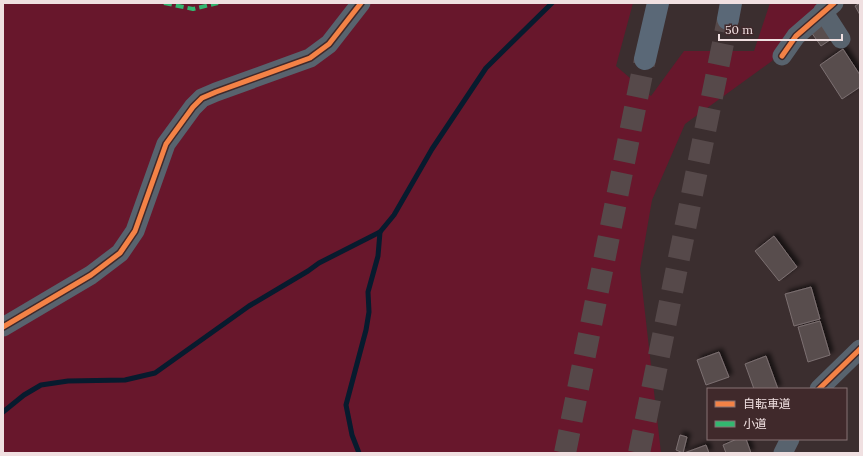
<svg xmlns="http://www.w3.org/2000/svg" width="863" height="456" font-family="Lora,'Noto Sans JP',serif">
  <style>
    .green { fill: #68172c }
    .lines { fill: none; stroke-linecap: round; stroke-linejoin: round }
    .stream { stroke: #071b2e; stroke-width: 5 }
    .building { fill: #584d4e; stroke: #7c7071; filter: url(#shadow) }
    .highway-tunnel { stroke: #56494a; stroke-width: 22; stroke-dasharray: 22 11; stroke-linecap: butt }
    .street { stroke: #58636e; stroke-width: 19 }
    .highway { stroke: #5a6877; stroke-width: 22 }
    .quiet { stroke: #33b770; stroke-width: 4; stroke-dasharray: 8 4; stroke-linecap: butt }
    .cycleway-casing { stroke: #40292b; stroke-width: 8 }
    .cycleway { stroke: #f48246; stroke-width: 5 }
  </style>
  <defs>
    <filter id="shadow"><feDropShadow dx="3.5" dy="-3.5" stdDeviation="2" flood-color="#0009"/></filter>
  </defs>
  <rect width="100%" height="100%" fill="#3b2e2f"/>
  <path class="green" d="M3,3H633L616,66L651,96L684,51H754L770,3H821L788,33L772,61L685,124L652,200L640,269L661,453H3Z"/>
  <g class="lines">
    <g class="stream">
      <path d="M3,412L24,395L41,385L68,381L125,380L155,373L249,306L308,271L319,263L380,232L394,215L432,149L486,68L552,3"/>
      <path d="M359,453L352,435L346,405L366,330L369,312L368,292L378,256L380,232"/>
    </g>
  </g>
  <g class="building">
    <path d="M860,3V15L855,6Z"/>
    <path d="M823,24L833,38L821,46L811,32Z"/>
    <path d="M843,49L860,75V87L842,99L820,65Z"/>
    <path d="M774,236L797,267L779,281L755,251Z"/>
    <path d="M811,287L820,319L794,326L785,294Z"/>
    <path d="M820,321L830,355L808,362L798,327Z"/>
    <path d="M719,352L729,377L706,385L697,360Z"/>
    <path d="M766,356L778,389H754L745,364Z"/>
    <path d="M680,435L687,437L683,453L676,450Z"/>
    <path d="M737,439H746L751,453H726L723,445Z"/>
    <path d="M706,445L709,453H684Z"/>
  </g>
  <g class="lines">
    <g class="highway-tunnel">
      <path d="M565,453L645,59"/>
      <path d="M639,453L728,19"/>
    </g>
    <g class="street">
      <path d="M823,11L841,39"/>
      <path d="M782,56L796,36L834,3"/>
      <path d="M3,327L91,275L120,253L135,231L166,144L193,107L202,98L216,92L310,58L329,44L361,3"/>
      <path d="M819,389L860,349"/>
      <path d="M783,453L790,439"/>
    </g>
    <g class="highway">
      <path d="M728,19L731,3"/>
      <path d="M645,59L658,3"/>
    </g>
    <path class="quiet" d="M164,3L193,9L218,3"/>
    <g class="cycleway-casing">
      <g id="cycleway">
        <path d="M782,56L796,36L834,3"/>
        <path d="M3,327L91,275L120,253L135,231L166,144L193,107L202,98L216,92L310,58L329,44L361,3"/>
        <path d="M819,389L860,349"/>
      </g>
    </g>
    <use href="#cycleway" class="cycleway"/>
  </g>
  <rect width="863" height="456" fill="none" stroke="#f0e0e1" stroke-width="8"/>
  <rect x="707" y="388" width="140" height="52" fill="#40292b" stroke="#867274"/>
  <rect x="715" y="401" width="20" height="6" fill="#f48246" stroke="#867274"/>
  <text x="743" y="408" font-size="12" fill="#f0e0e1">自転車道</text>
  <rect x="715" y="421" width="20" height="6" fill="#33b770" stroke="#867274"/>
  <text x="743" y="428" font-size="12" fill="#f0e0e1">小道</text>
  <path d="M719 34v6h123v-6" fill="none" stroke="#f0e0e1" stroke-width="2"/>
  <text x="725" y="34" font-size="12" fill="#f0e0e1" stroke="#40292b" stroke-width="3" paint-order="stroke">50 m</text>
</svg>
